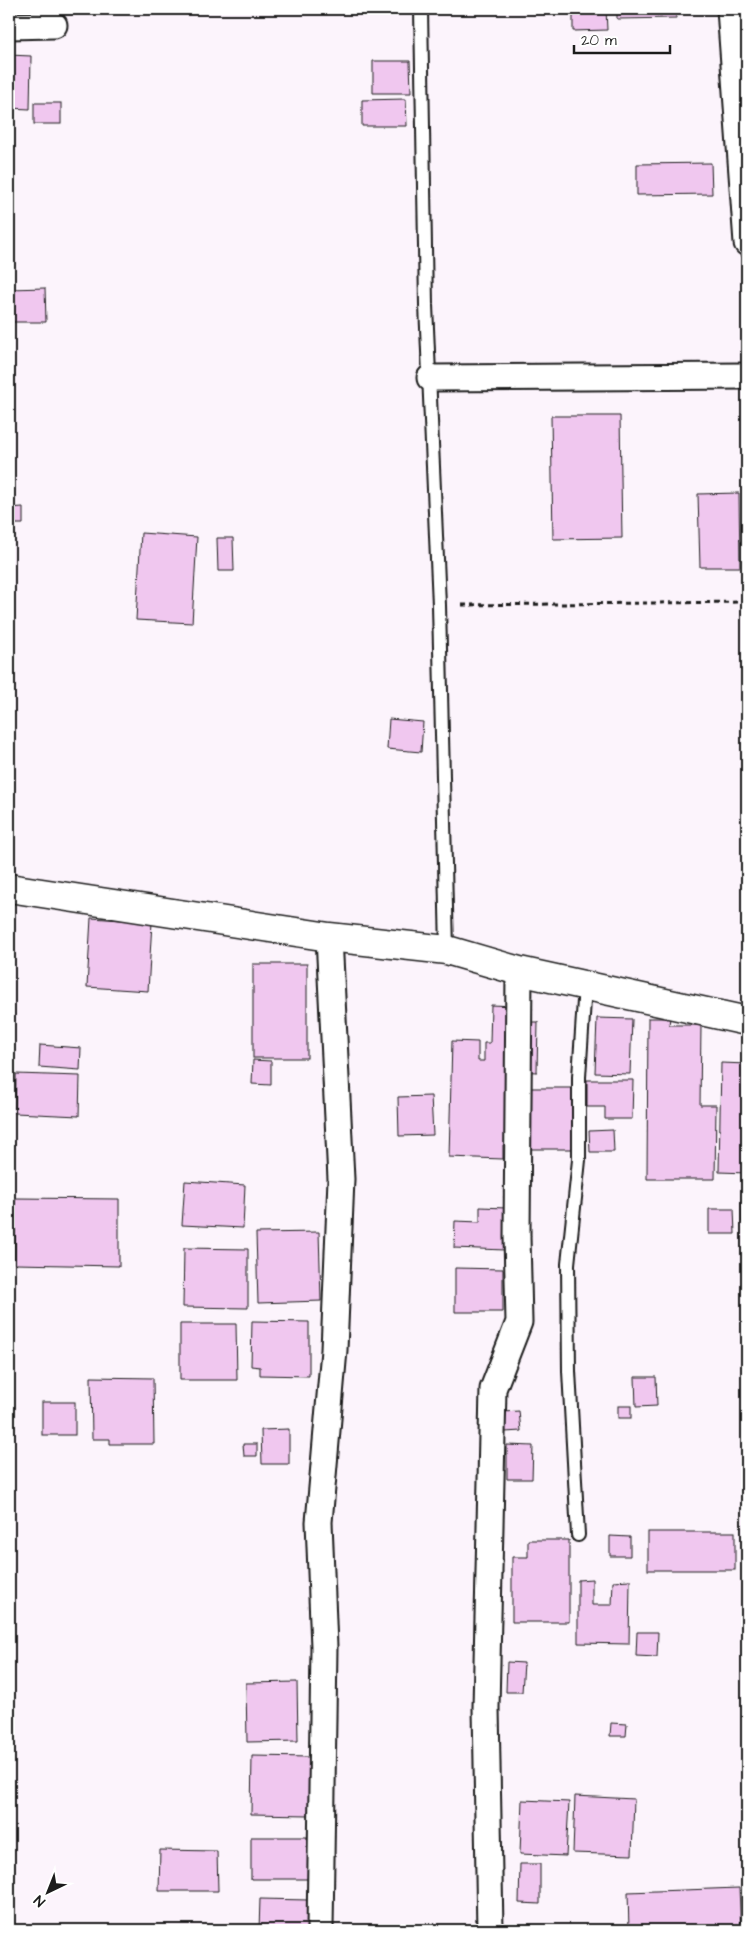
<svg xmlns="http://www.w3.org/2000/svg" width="756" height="1939" font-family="'Architects Daughter',sans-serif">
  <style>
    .building { fill: #f0c7ef; stroke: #1c1c1c }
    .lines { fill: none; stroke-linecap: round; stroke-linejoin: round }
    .lane-casing { stroke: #1c1c1c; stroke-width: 16 }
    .street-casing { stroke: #1c1c1c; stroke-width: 29 }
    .secondary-casing { stroke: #1c1c1c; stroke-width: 31 }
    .path { stroke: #1c1c1c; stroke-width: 3; stroke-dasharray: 5 4; stroke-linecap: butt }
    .lane { stroke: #fff; stroke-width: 12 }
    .street { stroke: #fff; stroke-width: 25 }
    .secondary { stroke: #fff; stroke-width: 28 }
  </style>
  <rect width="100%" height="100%" fill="#fcf4fc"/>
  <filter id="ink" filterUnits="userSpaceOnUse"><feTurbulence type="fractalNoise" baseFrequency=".02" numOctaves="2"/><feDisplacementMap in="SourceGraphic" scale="10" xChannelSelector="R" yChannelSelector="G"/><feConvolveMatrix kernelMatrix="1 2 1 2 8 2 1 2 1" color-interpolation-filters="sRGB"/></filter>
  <g filter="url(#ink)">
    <g class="building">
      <path d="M573,9H606L607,30L573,31Z"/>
      <path d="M617,9H676V18L617,19Z"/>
      <path d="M9,55L31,56L30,109L9,108Z"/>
      <path d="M373,61H410L411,93H373Z"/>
      <path d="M406,99L407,126H362V100Z"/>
      <rect x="34" y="103" width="27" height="21"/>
      <path d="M711,163L712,194L637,195V164Z"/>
      <path d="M45,288L46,322H9V289Z"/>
      <path d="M551,416H620L622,538L553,539Z"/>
      <path d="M739,493L740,567H700L698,494Z"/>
      <path d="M23,507V524H9V508Z"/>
      <path d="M141,533L197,537L192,623L136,620Z"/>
      <path d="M217,538H233L234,571H218Z"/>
      <path d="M389,719L423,722L421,752L387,749Z"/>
      <path d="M91,918L152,922L148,991L87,987Z"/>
      <rect x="253" y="964" width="54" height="94"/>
      <path d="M491,1005L516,1006L513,1145H503V1159L449,1157L452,1041L478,1042V1061H484V1043H490Z"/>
      <path d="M597,1018L632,1019L630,1074L595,1073Z"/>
      <path d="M648,1018H670L669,1025H701L700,1105H716L715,1179H647Z"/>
      <path d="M519,1022H538L537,1072L518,1071Z"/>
      <path d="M40,1045L81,1048L80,1070L39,1067Z"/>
      <path d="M253,1060L271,1061V1085L252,1084Z"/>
      <path d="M721,1063L747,1064V1173L719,1172Z"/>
      <path d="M16,1074L80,1076L79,1116L15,1113Z"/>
      <path d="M587,1080H633L632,1119H605V1107H587Z"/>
      <path d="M521,1088H574L575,1149H522Z"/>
      <path d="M431,1096L433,1135L399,1136L398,1097Z"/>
      <path d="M613,1130L614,1152H590L589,1131Z"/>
      <path d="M185,1181L245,1185L243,1228L182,1225Z"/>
      <rect x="742" y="1194" width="5" height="28"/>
      <path d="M15,1198L119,1199V1266L15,1264Z"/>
      <path d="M480,1207L506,1208L505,1250L454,1248L455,1221L480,1222Z"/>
      <path d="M709,1209H734L735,1234H709Z"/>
      <path d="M319,1232L321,1301L258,1303L256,1233Z"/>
      <path d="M184,1248L248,1249V1308L183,1307Z"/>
      <path d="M9,1252H12L9,1318Z"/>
      <path d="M455,1268L503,1269V1312H455Z"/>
      <path d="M252,1321L309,1322V1376L260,1375V1367L251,1366Z"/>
      <path d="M180,1324H236L237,1380H180Z"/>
      <path d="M91,1377L153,1378L154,1444H110V1439H92Z"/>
      <path d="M635,1377H656L657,1406L636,1407Z"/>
      <rect x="42" y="1402" width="33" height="33"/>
      <rect x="618" y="1406" width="13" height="12"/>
      <path d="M519,1411L521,1431L505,1432L503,1412Z"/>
      <path d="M289,1429V1464H262L261,1430Z"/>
      <path d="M243,1444H257V1456H244Z"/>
      <path d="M507,1445L533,1446L532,1479H507Z"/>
      <rect x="648" y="1532" width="87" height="38"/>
      <path d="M610,1536L630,1537V1556H610Z"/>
      <path d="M528,1540H569V1622H512V1557H528Z"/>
      <path d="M592,1579V1605H612L613,1581L630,1580L629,1644L578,1643V1580Z"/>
      <path d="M637,1632H658L657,1657L636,1656Z"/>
      <path d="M507,1662L524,1663L522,1692H506Z"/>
      <path d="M297,1682L298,1741L247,1742L246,1683Z"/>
      <path d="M611,1723L627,1724L626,1736H610Z"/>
      <path d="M252,1756L310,1757L309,1815L251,1814Z"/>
      <path d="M575,1796L634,1799L632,1855L573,1853Z"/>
      <path d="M522,1800L569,1802L566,1856L520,1854Z"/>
      <path d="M251,1837H307L308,1879H251Z"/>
      <path d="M160,1850L217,1851L218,1891H159Z"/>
      <path d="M520,1864H540V1904L519,1903Z"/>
      <path d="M739,1888L741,1930H629L628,1892Z"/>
      <path d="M260,1899L308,1900L307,1930H259Z"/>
    </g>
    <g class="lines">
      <g class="lane-casing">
        <g id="lane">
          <path d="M421,9L426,305L439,605L447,950"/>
          <path d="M578,1535L569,1371L568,1264L579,1160V1077L585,985"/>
        </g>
      </g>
      <g class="street-casing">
        <g id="street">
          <path d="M730,9L747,243"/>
          <path d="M9,26L54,25"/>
          <path d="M430,378L747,376"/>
          <path d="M320,1930L324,1647L319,1522L334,1350L341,1179L329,937"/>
          <path d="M490,1930L486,1708L493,1389L519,1322L517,1236L519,971"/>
        </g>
      </g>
      <g class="secondary-casing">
        <path id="secondary" d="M9,888L329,937L447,950L519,971L747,1021"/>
      </g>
      <path class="path" d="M462,605L747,602"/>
      <use href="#lane" class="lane"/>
      <use href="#street" class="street"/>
      <use href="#secondary" class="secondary"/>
    </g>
  </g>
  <rect width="756" height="1939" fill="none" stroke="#fff" stroke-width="30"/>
  <rect x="15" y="15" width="726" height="1909" fill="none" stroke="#1c1c1c" stroke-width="2" filter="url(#ink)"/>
  <g transform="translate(48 1892) rotate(223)" stroke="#ffffff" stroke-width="4" paint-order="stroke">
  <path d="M0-4L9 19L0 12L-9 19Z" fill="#1c1c1c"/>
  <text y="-8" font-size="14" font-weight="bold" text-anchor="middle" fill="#1c1c1c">N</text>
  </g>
  <path d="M574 45v8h96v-8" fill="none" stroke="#1c1c1c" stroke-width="2.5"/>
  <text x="581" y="45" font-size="15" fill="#1c1c1c" stroke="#ffffff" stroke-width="4" paint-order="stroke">20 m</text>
</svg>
